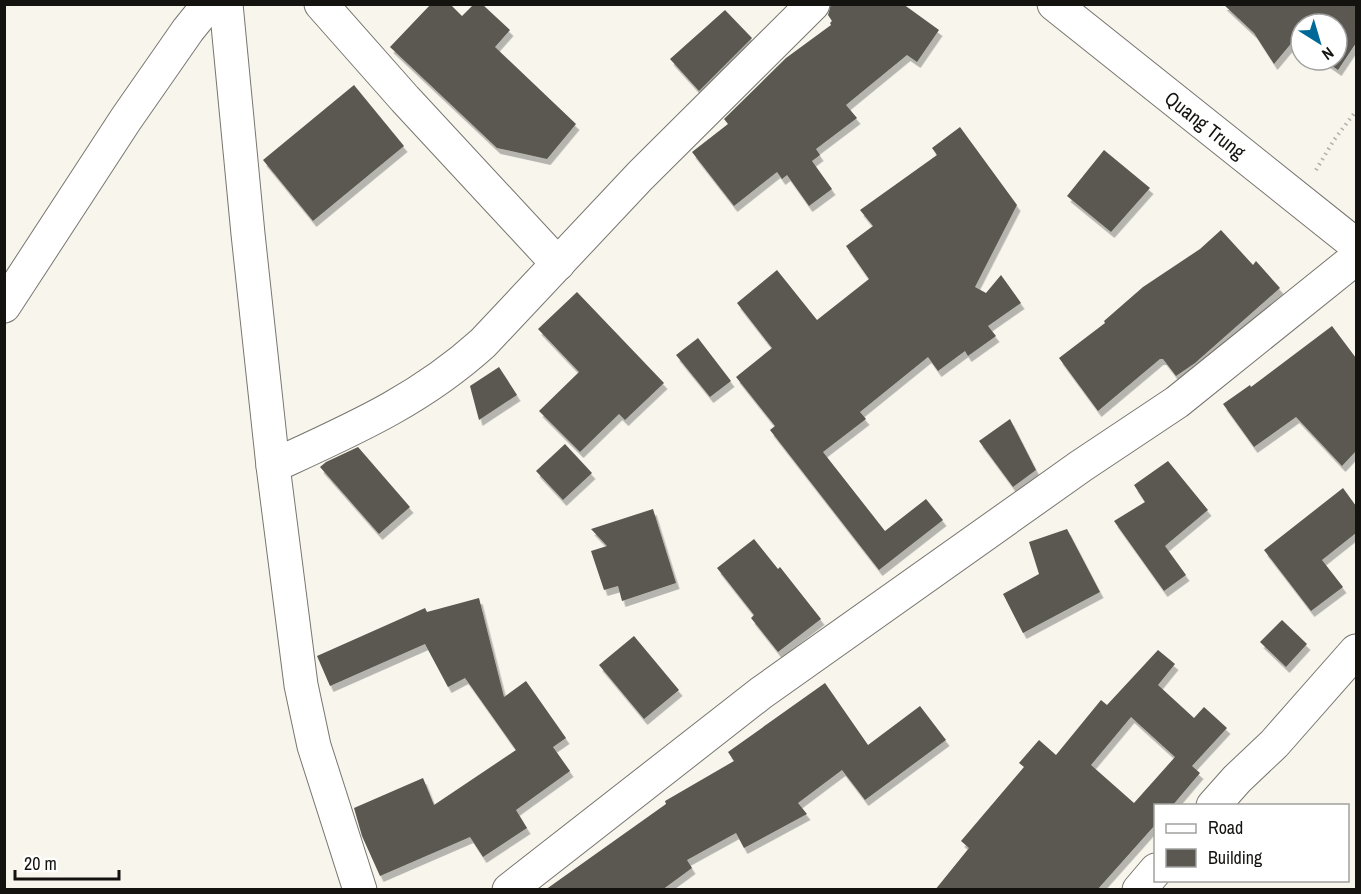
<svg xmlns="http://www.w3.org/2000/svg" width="1361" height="894" font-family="'Archivo Narrow',sans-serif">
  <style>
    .building { fill: #5a5851; fill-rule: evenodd; filter: url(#shadow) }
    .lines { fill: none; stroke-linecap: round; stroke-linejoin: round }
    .street-casing { stroke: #79766f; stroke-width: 35 }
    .secondary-casing { stroke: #79766f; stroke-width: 35 }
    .path { stroke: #b1afa8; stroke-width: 4; stroke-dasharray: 1.5 4.5; stroke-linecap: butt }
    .street { stroke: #fff; stroke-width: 33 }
    .secondary { stroke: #fff; stroke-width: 33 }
    .labels { text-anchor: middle; stroke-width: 6; stroke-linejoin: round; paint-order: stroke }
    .street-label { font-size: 20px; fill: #141310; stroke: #fff }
  </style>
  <defs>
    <filter id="shadow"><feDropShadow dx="3.5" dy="6" stdDeviation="0" flood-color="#0004"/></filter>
  </defs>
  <rect width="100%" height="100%" fill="#f8f5ed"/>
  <g class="building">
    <path d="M431,4H450L462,16L474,4H482L510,30L495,47L576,124L547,159L497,148L390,47Z"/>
    <path d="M831,4H903L939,30L917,62L907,55L846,105L857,118L816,149L820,155L812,161L832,189L809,206L787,175L782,179L777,172L734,206L692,152L728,124L724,119L786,58L831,25L830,23L832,21L828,15Z"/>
    <path d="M1223,4H1356V43L1338,70L1324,60H1337V24H1301V44L1294,40L1274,64L1254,33Z"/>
    <path d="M725,10L752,38L699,91L670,59Z"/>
    <path d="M354,85L404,146L313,221L263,160Z"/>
    <path d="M960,127L1017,205L975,287L986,293L1001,275L1021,303L988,326L996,336L968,356L965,351L938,371L928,357L860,412L866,419L823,452L885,531L926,499L943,520L879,570L770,430L775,426L736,377L772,348L737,303L777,270L817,320L869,279L846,246L873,226L860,210L937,155L932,148Z"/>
    <path d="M1104,150L1150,188L1111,232L1067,196Z"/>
    <path d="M1221,230L1253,265L1256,261L1280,288L1195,363L1176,376L1163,359H1160L1098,411L1059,358L1105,323L1104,321L1143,287L1200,249Z"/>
    <path d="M577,292L664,383L625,420L619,414L580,452L539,411L579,372L538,329Z"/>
    <path d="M1332,326L1356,358V451L1342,466L1296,417L1254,447L1223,404L1250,385L1251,387Z"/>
    <path d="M698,338L731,381L710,397L676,355Z"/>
    <path d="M499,367L517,395L479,420L470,386Z"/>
    <path d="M1010,419L1036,470L1013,487L979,441Z"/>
    <path d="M565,444L592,473L563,500L536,471Z"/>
    <path d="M358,447L410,507L379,534L320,467L326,462Z"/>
    <path d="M1168,461L1208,510L1165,546L1186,575L1164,591L1114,521L1145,502L1134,485Z"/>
    <path d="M1343,488L1356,506V533L1322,560L1343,587L1311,611L1264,550Z"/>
    <path d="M653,509L676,583L622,601L618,586L604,590L591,551L607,546L591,529Z"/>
    <path d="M1067,529L1100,592L1023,633L1003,594L1039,574L1029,542Z"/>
    <path d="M754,539L778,569L780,567L821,619L778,652L751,618L754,615L717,568Z"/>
    <path d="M479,598L504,697L526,681L566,738L553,747L570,771L516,810L527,828L483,857L470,837L380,876L362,836L354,808L423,778L434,805L516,750L465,678L448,687L425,644L330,686L317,656L425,608L427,612Z"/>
    <path d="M1282,620L1307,644L1286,667L1260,642Z"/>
    <path d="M634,636L679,690L644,719L599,665Z"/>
    <path d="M1158,650L1175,664L1158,685L1194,718L1204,707L1227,728L1192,766L1200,773L1172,806H1155V825L1097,890H935L969,848L961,841L1024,767L1019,763L1039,740L1056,755L1101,700L1107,705ZM1131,717L1175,757L1134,803L1091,765Z"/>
    <path d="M825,683L868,745L920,706L946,740L865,800L842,770L798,803L807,814L744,848L736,833L687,860L692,868L662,890H545L666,804L665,801L734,761L728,752Z"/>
  </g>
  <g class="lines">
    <g class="street-casing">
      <g id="street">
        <path d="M226,4L248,234L273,466L301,685L314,746L360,890"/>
        <path d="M321,4L405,99L558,264"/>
        <path d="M4,306L126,119L188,30L209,4"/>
        <path d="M273,466C351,430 419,401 483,343L640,176L813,4"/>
        <path d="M1213,806L1237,779L1274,744L1356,651"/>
        <path d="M509,890L761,693L1081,466L1177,402L1356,258"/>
        <path d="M1139,890L1156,870"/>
      </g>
    </g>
    <g class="secondary-casing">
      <path id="secondary" d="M1054,4L1356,245"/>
    </g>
    <path class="path" d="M1316,170L1334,140L1356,111"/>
    <use href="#street" class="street"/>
    <use href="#secondary" class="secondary"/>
  </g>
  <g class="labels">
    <g class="street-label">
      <text transform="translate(1205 125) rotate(38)" y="7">Quang Trung</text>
    </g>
  </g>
  <rect width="1361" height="894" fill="none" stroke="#141310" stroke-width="12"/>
  <rect x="1154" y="804" width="195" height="78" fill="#ffffff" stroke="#a1a19f" stroke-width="1.5"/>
  <rect x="1166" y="824" width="30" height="9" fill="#ffffff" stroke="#a1a19f" stroke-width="1.5"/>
  <text x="1208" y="834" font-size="18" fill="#141310">Road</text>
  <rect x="1166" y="849" width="30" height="18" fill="#5a5851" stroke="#a1a19f" stroke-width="1.5"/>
  <text x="1208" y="864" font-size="18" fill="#141310">Building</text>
  <g transform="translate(1319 42) rotate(143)"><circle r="28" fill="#ffffff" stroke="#a1a19f" stroke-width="1.5"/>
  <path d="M0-4.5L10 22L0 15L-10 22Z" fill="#016997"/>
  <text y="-9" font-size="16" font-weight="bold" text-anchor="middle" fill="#141310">N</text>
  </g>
  <path d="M15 870v9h104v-9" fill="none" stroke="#141310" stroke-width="3"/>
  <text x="24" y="870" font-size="18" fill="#141310" stroke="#ffffff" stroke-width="4.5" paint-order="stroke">20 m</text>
</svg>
